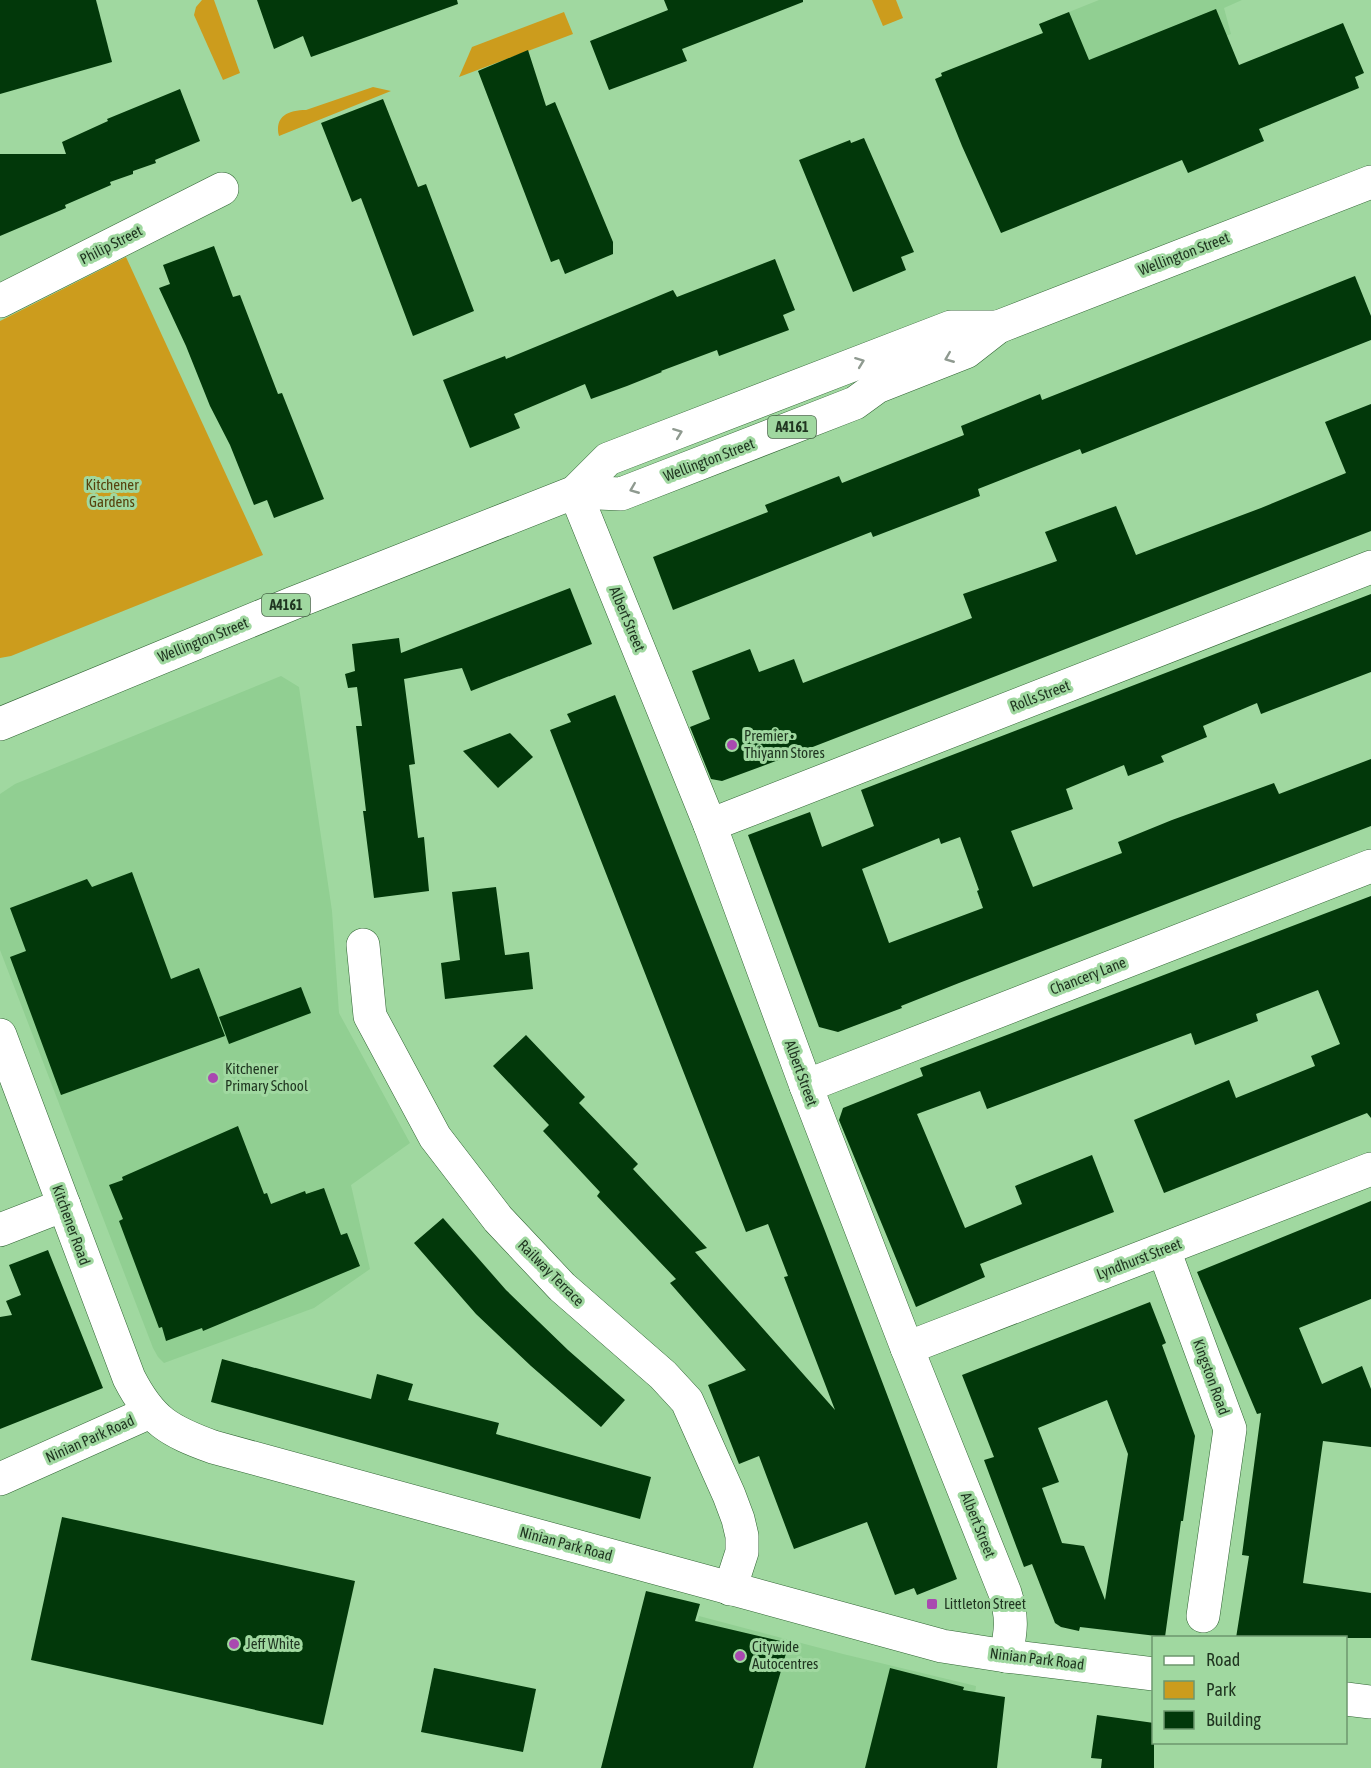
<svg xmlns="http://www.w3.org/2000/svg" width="1371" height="1768" font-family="'Asap Condensed',sans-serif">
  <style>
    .built { fill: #91cf92 }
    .green { fill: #cc9c1d }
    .building { fill: #02380a; fill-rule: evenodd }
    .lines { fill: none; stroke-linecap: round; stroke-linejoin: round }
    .minor-casing { stroke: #306433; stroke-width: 34 }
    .tertiary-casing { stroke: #306433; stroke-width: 34 }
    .primary-casing { stroke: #306433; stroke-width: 34 }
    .minor { stroke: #fff; stroke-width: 33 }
    .tertiary { stroke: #fff; stroke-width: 33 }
    .primary { stroke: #fff; stroke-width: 33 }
    .oneway { stroke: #8f9a90 }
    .poi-dot { fill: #a949b0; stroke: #a0d8a0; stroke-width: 2 }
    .labels { text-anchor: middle; stroke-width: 6; stroke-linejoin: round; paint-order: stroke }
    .shield { fill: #a0d8a0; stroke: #466646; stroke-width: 1.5 }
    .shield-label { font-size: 14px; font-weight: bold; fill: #1f3520 }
    .street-label { font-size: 15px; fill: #1f3520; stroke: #a0d8a0 }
    .park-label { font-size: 15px; fill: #57420d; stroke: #a0d8a0 }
    .poi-label { font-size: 15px; fill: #1f3520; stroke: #a0d8a0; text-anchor: start }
  </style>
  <rect width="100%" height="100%" fill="#a0d8a0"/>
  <g class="built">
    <path d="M1099,0H1242L1224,8L1231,34L1127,74L1165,167L1105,190L1039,24Z"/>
    <path d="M281,676L299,687L332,911L339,1013L410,1143L351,1185L370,1269L314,1308L164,1363L158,1357L153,1348L0,950V794L15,784Z"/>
    <path d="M699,1616L843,1654L976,1686L966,1768H694L658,1763Z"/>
  </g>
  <g class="green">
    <path d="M202,0H214L240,73L223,80L194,15L196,7Z"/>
    <path d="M872,0H896L903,18L883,26Z"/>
    <path d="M564,12L573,34L459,77L472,47Z"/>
    <path d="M373,87L391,91L279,136C274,116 289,110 306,110Z"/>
    <path d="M126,257L263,555L11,656L0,658V321Z"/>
  </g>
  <g class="building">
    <path d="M0,0H96L112,62L0,94Z"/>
    <path d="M257,0H457L458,4L311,57L303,36L274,49Z"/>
    <path d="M664,0H803V2L682,49L687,61L609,90L590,41L668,10Z"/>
    <path d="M1216,9L1239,65L1343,23L1364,73L1355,77L1359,88L1259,129L1264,141L1200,168L1188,173L1182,160L1001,233L962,146L935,79L942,76L941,73L1043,33L1039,24L1069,12L1089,60Z"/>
    <path d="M528,50L546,106L555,102L613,242V254L565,274L559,259L551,262L478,71Z"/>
    <path d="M180,89L200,141L155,160L156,163L133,171V174L110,182L111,185L65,205L66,208L0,236V154H66L62,142L108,121L107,119Z"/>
    <path d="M383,99L418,187L426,184L474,311L413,336L361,198L352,202L321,123Z"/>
    <path d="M864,138L914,252L901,257L906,270L853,292L799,160L850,140L851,143Z"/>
    <path d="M214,246L233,297L240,295L278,394L282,393L324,499L274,518L267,500L254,505L230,445L210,406L186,346L159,288L170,284L163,265Z"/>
    <path d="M775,259L795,310L783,315L789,330L719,356L717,350L661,371L662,372L627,386L591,399L585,384L514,414L520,428L470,448L443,380L505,356L506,359L673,290L677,297Z"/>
    <path d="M1355,276L1371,316V340L1082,454L1080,449L978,489L980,496L873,537L871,532L673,610L653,557L768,512L765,505L839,476L842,483L964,435L961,426L1040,394L1042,400Z"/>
    <path d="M1371,404V531L792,755L722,781L711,779L690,727L710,719L692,671L750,649L759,672L794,659L803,683L972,618L963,594L1057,561L1045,532L1116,506L1136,555L1261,508L1346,473L1325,422Z"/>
    <path d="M570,588L592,644L471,691L462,668L404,679L415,764L409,765L418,838L424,837L429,891L374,898L363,811H366L356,726H362L357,687L348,688L345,674L355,671L352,644L399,638L401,653Z"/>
    <path d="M1371,594V672L1261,714L1257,703L1203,726L1207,737L1161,756L1164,762L1128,776L1124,765L1066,789L1073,809L1011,831L1033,887L1122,853L1118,842L1172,820L1274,783L1279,794L1371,759V826L959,983L901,1006L902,1008L838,1032L819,1027L748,835L810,812L822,847L874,826L861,790ZM960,837L979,890L977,891L983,908L889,943L862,869L939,838L941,844Z"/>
    <path d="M615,695L825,1231L957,1579L917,1595L914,1588L895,1595L867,1522L794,1549L759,1456L739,1464L708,1385L746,1370L670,1283L676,1279L597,1196L600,1192L543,1131L549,1125L493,1066L526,1035L585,1097L579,1103L638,1164L633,1169L707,1248L695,1252L835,1410L784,1277L788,1276L768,1224L746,1232L550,730L571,722L567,714Z"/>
    <path d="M510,733L533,757L498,788L463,751Z"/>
    <path d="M132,872L171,979L199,968L225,1036L61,1095L10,957L26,951L10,908L87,879L92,887Z"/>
    <path d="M496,887L505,955L529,952L533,989L445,999L441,963L460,960L452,892Z"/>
    <path d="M1371,896V1118L1367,1113L1164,1193L1134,1120L1229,1080L1236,1098L1315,1066L1311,1056L1340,1044L1318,990L1256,1014L1258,1021L1195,1045L1191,1033L987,1109L980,1091L917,1114L965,1228L1022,1204L1015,1186L1092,1155L1114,1212L980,1264L985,1277L916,1307L839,1120L843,1108L923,1076L920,1068Z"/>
    <path d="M301,987L311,1013L229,1044L219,1017Z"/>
    <path d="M238,1126L264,1194L267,1193L271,1204L305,1191L306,1194L324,1188L341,1235L347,1233L360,1266L203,1331L202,1328L166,1341L162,1327L159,1328L119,1221L123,1219L109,1185L123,1180L122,1177Z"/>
    <path d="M1371,1201V1299L1299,1328L1322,1384L1362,1366L1371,1389V1447L1323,1441L1303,1583L1371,1593V1638H1236L1249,1556L1242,1555L1261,1413L1257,1414L1197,1272Z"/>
    <path d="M443,1218L506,1290L568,1350L625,1400L601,1427L531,1366L476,1314L414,1243Z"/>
    <path d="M48,1250L103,1388L0,1429V1317L12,1315L6,1301L21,1295L9,1265Z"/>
    <path d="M1150,1302L1166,1343L1162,1345L1195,1436L1183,1521H1181L1165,1637L1080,1627L1079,1631L1061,1627L1055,1623L1032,1564L1024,1567L984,1460L994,1457L962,1375ZM1107,1400L1128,1454L1105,1600L1084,1546L1062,1543L1042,1488L1059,1482L1038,1428Z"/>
    <path d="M222,1359L371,1399L377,1374L413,1384L408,1400L499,1423L496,1434L651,1477L640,1519L211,1402Z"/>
    <path d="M62,1517L355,1581L323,1725L31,1660Z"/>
    <path d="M646,1591L700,1604L695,1621L789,1643L753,1768H601Z"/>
    <path d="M434,1668L536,1689L523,1752L421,1732Z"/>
    <path d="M890,1668L964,1687L963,1690L1005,1697L997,1768H865Z"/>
    <path d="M1097,1715L1154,1723V1768H1101L1102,1759L1091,1758Z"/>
  </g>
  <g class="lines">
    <g class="minor-casing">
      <g id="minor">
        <path d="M0,301L222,189"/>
        <path d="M575,492L710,825L806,1086L907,1348L1005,1593C1013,1618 1011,1631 1006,1656"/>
        <path d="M710,825L1371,567"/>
        <path d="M363,945L370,1016L435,1137L498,1219L562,1287L663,1375L687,1401L729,1495L738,1519L742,1536V1552L730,1589"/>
        <path d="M806,1086L1371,866"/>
        <path d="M0,1230L64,1205"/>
        <path d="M1164,1250L1230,1429L1203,1616"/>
        <path d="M907,1348L1371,1169"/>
      </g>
    </g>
    <g class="tertiary-casing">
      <g id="tertiary">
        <path d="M0,1035L129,1378C151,1421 169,1431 213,1447L942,1646L1006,1656L1154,1674"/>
        <path d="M0,1479L150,1412"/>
        <path d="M1346,1699L1371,1702"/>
      </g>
    </g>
    <g class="primary-casing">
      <g id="primary">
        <path d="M575,492L621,494L855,403L877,387L966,352L998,327L1371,182"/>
        <path d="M0,724L291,604L575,492L608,459L951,327H998"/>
      </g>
    </g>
    <use href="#minor" class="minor"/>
    <use href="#tertiary" class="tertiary"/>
    <use href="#primary" class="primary"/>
  </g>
  <defs><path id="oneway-chevron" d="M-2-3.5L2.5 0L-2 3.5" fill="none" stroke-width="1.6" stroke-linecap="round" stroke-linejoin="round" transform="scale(1.5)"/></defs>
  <g class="oneway">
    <use href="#oneway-chevron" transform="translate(949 358) rotate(158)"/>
    <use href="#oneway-chevron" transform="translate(860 362) rotate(-21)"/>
    <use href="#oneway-chevron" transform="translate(678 433) rotate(-21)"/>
    <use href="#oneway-chevron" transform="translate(634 489) rotate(158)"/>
  </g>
  <g class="poi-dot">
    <circle cx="732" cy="745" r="6"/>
    <circle cx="213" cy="1078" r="6"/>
    <rect x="926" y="1598" width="12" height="12" rx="3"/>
    <circle cx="234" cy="1644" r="6"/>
    <circle cx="740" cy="1656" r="6"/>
  </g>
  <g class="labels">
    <g class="shield">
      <rect x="768" y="416" width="48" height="22" rx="4.5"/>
      <rect x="262" y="594" width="48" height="22" rx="4.5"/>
    </g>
    <g class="shield-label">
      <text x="792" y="432">A4161</text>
      <text x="286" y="610">A4161</text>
    </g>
    <g class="street-label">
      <text transform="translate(111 245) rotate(-27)" y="5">Philip Street</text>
      <text transform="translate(1184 254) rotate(-21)" y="5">Wellington Street</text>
      <text transform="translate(709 460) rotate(-21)" y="5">Wellington Street</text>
      <text transform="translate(627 619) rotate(67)" y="5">Albert Street</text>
      <text transform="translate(203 640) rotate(-22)" y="5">Wellington Street</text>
      <text transform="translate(1040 696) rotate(-21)" y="5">Rolls Street</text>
      <text transform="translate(1088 976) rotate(-21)" y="5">Chancery Lane</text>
      <text transform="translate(801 1073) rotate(70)" y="5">Albert Street</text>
      <text transform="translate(71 1225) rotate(70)" y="5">Kitchener Road</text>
      <text transform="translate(1139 1259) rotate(-21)" y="5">Lyndhurst Street</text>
      <text transform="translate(551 1273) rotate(45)" y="5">Railway Terrace</text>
      <text transform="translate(1211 1377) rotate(70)" y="5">Kingston Road</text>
      <text transform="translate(90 1439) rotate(-24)" y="5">Ninian Park Road</text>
      <text transform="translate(978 1525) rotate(68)" y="5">Albert Street</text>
      <text transform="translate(566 1544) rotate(15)" y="5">Ninian Park Road</text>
      <text transform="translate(1037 1659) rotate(7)" y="5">Ninian Park Road</text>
    </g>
    <g class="park-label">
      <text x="112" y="490">Kitchener<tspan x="112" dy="17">Gardens</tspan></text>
    </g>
    <g class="poi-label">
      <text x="744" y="741">Premier -<tspan x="744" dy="17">Thiyann Stores</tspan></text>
      <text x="225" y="1074">Kitchener<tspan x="225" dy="17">Primary School</tspan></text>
      <text x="944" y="1609">Littleton Street</text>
      <text x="246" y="1649">Jeff White</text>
      <text x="752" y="1652">Citywide<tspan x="752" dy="17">Autocentres</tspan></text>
    </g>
  </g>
  <rect x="1152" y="1636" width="195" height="108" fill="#a0d8a0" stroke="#6c976d" stroke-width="1.5"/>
  <rect x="1164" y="1656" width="30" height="9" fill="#ffffff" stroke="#6c976d" stroke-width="1.5"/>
  <text x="1206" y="1666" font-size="18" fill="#1f3520">Road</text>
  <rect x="1164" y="1681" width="30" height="18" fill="#cc9c1d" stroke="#6c976d" stroke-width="1.5"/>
  <text x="1206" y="1696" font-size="18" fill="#1f3520">Park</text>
  <rect x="1164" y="1711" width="30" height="18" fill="#02380a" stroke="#6c976d" stroke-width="1.5"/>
  <text x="1206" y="1726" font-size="18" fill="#1f3520">Building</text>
</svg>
